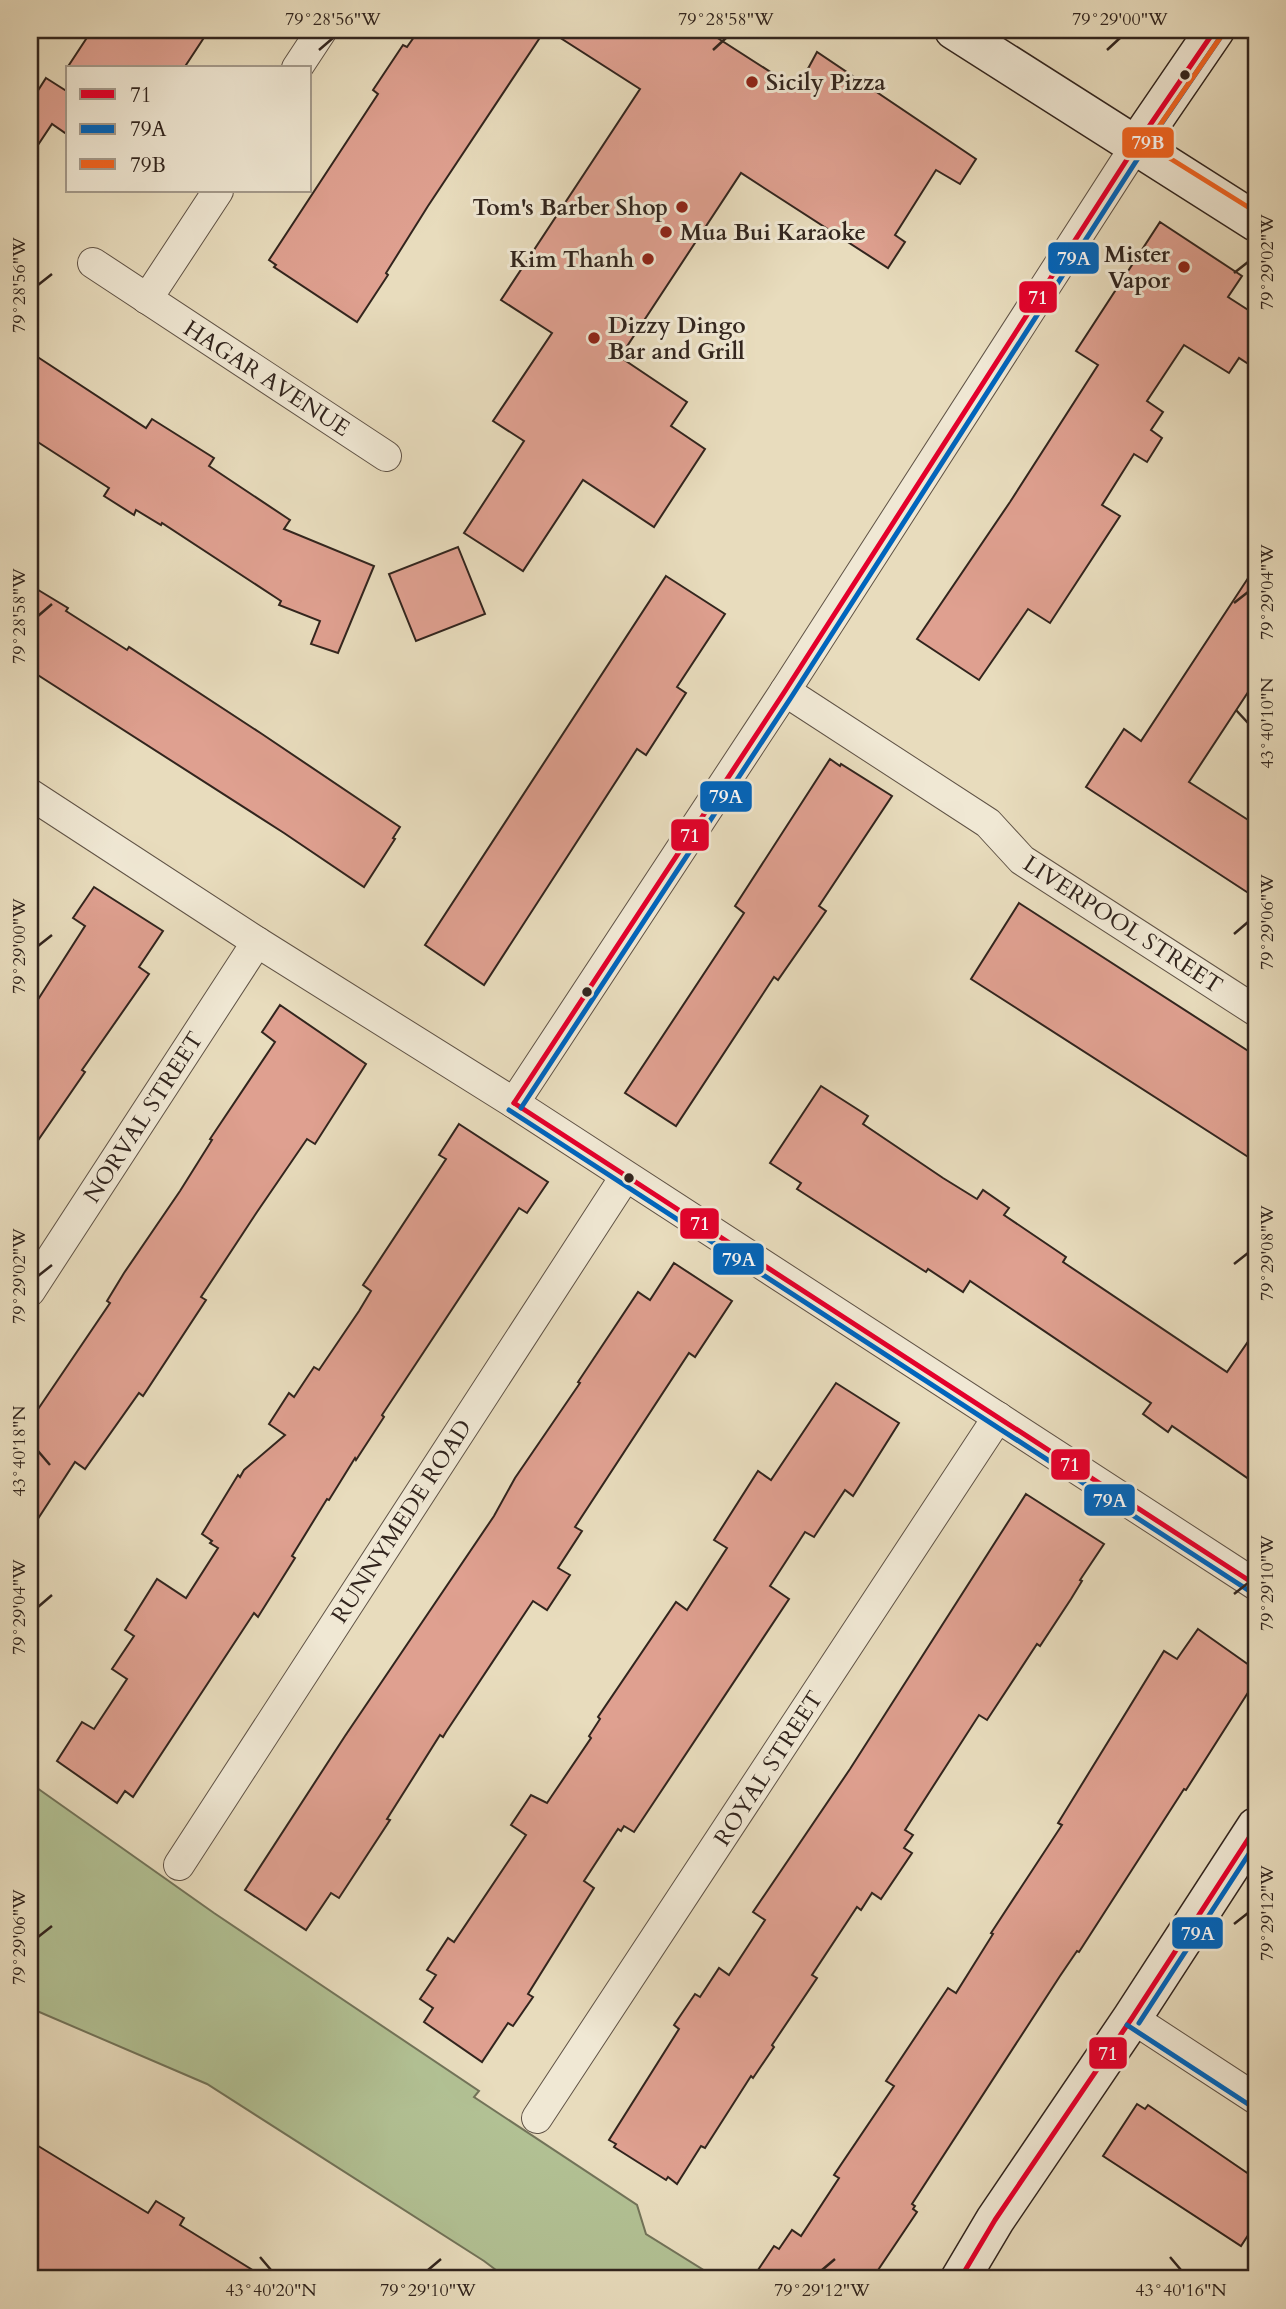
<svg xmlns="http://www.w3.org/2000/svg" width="1286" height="2309" font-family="Cardo,serif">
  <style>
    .green { fill: #b2c194; stroke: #727359; stroke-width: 2 }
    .building { fill: #dfa090; stroke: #32251e; stroke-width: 2 }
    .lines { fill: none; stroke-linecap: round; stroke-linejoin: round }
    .street-casing { stroke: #605346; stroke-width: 32 }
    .secondary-casing { stroke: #32251e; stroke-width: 41 }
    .street { stroke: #f0e8d4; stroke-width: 30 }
    .secondary { stroke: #f0e8d4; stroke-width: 38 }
    .bus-1-casing { stroke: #f0e8d4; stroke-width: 10 }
    .bus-2-casing { stroke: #f0e8d4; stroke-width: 10 }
    .bus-3-casing { stroke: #f0e8d4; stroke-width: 10 }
    .bus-1 { stroke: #e4002b; stroke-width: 5 }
    .bus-2 { stroke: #0065bd; stroke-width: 5 }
    .bus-3 { stroke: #f26522; stroke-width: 5 }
    .ticks { fill: none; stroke: #32251e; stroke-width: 2.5 }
    .bus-dot { fill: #32251e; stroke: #f0e8d4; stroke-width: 2.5 }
    .poi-dot { fill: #8f2418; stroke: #f0e8d4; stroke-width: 2.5 }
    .labels { text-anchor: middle; stroke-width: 6; stroke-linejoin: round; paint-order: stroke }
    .poi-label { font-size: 23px; font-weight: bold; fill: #32251e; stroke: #f0e8d4; text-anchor: start }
    .street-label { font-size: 23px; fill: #32251e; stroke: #f0e8d4 }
    .line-badge { stroke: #f0e8d4; stroke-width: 2.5 }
    .badge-label { font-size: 19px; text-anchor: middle; font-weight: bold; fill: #fff }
    .neatline { fill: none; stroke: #32251e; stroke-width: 2.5 }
    .ticks-label { font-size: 18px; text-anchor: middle; fill: #32251e }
  </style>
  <rect width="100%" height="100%" fill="#e8dcbd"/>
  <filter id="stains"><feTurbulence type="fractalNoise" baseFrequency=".00286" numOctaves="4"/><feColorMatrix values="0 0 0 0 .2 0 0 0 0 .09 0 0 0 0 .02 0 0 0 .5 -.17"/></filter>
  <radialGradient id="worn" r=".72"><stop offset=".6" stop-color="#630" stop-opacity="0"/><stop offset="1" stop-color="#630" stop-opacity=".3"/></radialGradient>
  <path class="green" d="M30,1783L214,1913L479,2091L474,2097L637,2205L646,2234L718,2279H508L484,2261L207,2084L30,2008Z"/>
  <g class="building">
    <path d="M92,30H209L184,68H67Z"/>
    <path d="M419,30H545L428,206L386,273L388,275L357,322L274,267L276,265L269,260L378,94L373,90L403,45L407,47Z"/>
    <path d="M548,30H705L797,89L817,52L976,159L960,184L936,170L895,235L905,242L888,268L741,173L620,357L687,402L671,426L705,449L654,527L583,480L523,571L464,533L524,441L493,421L552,333L501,300L640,89Z"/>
    <path d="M46,78L68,92V135L52,124L30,157V103Z"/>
    <path d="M1160,222L1242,276L1228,297L1256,315V369L1239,358L1229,373L1184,345L1147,401L1163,412L1151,430L1162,438L1147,462L1134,454L1102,505L1120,516L1050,623L1028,609L979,680L917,639L1010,502L1098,365L1076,351Z"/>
    <path d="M30,352L146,428L152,419L214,458L209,466L290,520L284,529L374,566L338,653L311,644L320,621L279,605L281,601L162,523L161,525L136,510L134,515L104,496L109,488L30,437Z"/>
    <path d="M458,547L485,614L416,641L389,574Z"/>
    <path d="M1256,566V680L1189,782L1256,825V898L1086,787L1124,729L1141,741Z"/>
    <path d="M666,576L725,614L677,687L686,693L646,755L637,749L484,985L425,945Z"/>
    <path d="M30,585L68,608L66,611L127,650L129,647L262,734L400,827L393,838L395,839L364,887L284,833L30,670Z"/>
    <path d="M830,759L840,766L841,764L892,796L819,906L826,911L778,980L774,977L676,1126L625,1093L744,913L735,906Z"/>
    <path d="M94,887L163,931L139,967L149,974L82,1070L85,1072L30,1152V1012L85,926L73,918Z"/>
    <path d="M1019,903L1256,1056V1162L971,979Z"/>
    <path d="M280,1005L366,1064L315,1144L307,1139L257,1212L201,1297L206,1300L143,1396L139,1393L85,1469L75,1462L30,1531V1421L110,1303L107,1301L124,1273L180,1191L212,1140L210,1139L275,1042L262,1032Z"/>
    <path d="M821,1086L868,1116L863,1124L943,1178L977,1199L983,1190L1009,1208L1004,1215L1066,1257L1063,1262L1227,1372L1256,1330V1484L1172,1426L1168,1432L1143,1414L1151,1403L970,1281L963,1292L928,1269L926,1272L797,1189L801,1183L770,1163Z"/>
    <path d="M459,1124L548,1182L527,1213L519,1208L382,1415L384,1417L356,1460L355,1458L329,1500L327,1499L292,1556L295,1558L258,1617L254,1613L133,1797L125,1791L117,1803L57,1761L82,1722L94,1729L127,1679L112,1669L134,1636L125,1630L157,1579L186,1598L218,1548L210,1543L212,1541L202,1534L238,1475L240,1477L244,1470L285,1435L269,1424L289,1393L294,1397L314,1367L319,1370L359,1311L371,1291L363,1285L446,1159L439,1155Z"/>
    <path d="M674,1263L732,1301L695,1357L689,1353L575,1527L582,1531L558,1568L570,1575L547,1610L533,1601L446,1732L443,1737L440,1735L387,1819L390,1820L339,1898L331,1893L306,1930L245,1890L345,1736L494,1516L515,1478L580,1383L578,1382L638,1292L650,1300Z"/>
    <path d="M836,1383L899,1423L853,1496L845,1490L814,1537L805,1532L770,1586L789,1599L634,1832L624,1826L621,1831L618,1829L584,1881L594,1888L528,1994L533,1997L513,2026L508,2023L482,2062L424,2022L433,2008L420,1999L436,1975L427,1970L448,1938L454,1942L526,1835L511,1825L531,1795L547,1803L591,1738L589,1736L600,1719L598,1717L676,1602L687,1610L727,1548L714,1540L758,1471L771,1480Z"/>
    <path d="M1026,1494L1104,1544L1080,1580L1082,1581L1071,1599L1040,1646L1037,1644L987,1720L979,1715L905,1830L913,1835L904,1848L912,1853L881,1899L872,1893L861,1910L857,1907L812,1975L817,1978L772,2045L774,2047L753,2078L751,2076L705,2148L701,2146L677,2184L668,2177L666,2180L614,2147L616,2144L609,2140L679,2029L674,2025L695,1994L700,1997L719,1968L729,1975L765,1920L753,1912L850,1769Z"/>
    <path d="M1198,1629L1256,1670V1680L1186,1790L1184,1789L1079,1952L1077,1951L1060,1976L912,2204L915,2206L913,2209L917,2212L872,2279H752L774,2246L779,2249L792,2230L801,2236L839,2178L834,2175L894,2086L886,2081L948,1988L956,1993L993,1934L991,1933L1062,1825L1058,1823L1164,1651L1177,1659Z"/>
    <path d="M1137,2104L1145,2109L1148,2105L1256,2179V2223L1241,2246L1103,2156Z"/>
    <path d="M30,2141L148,2213L156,2201L184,2218L180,2225L267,2279H48L30,2268Z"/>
  </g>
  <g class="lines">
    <g class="street-casing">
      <g id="street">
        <path d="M297,68L322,30"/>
        <path d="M93,263L386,456"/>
        <path d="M147,299L218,191"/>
        <path d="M785,691L988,823L1022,860L1256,1011"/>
        <path d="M30,794L257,942L514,1103L1256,1585"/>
        <path d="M514,1103L785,691L1135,147"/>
        <path d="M30,1291L257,942"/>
        <path d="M179,1865L625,1177"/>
        <path d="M1132,2018L1256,2099"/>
        <path d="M537,2118L998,1417"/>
      </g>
    </g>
    <g class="secondary-casing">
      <g id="secondary">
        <path d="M954,30L1256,222"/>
        <path d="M1135,147L1215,30"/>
        <path d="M960,2279L995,2220L1132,2018L1256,1827"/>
      </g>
    </g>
    <use href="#street" class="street"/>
    <use href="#secondary" class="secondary"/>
    <g class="bus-1-casing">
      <g id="bus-1">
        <path d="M514,1103L785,691L1135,147L1215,30"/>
        <path d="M514,1103L1256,1585"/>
        <path d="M960,2279L995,2220L1132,2018L1256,1827"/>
      </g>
    </g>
    <g class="bus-2-casing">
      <g id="bus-2">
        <path d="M521,1108L792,696L1142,152L1222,35"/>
        <path d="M509,1110L1251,1592"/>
        <path d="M1139,2023L1256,1843"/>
        <path d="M1127,2025L1251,2106"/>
      </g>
    </g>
    <g class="bus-3-casing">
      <path id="bus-3" d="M1222,35L1147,144L1256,212"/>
    </g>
    <use href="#bus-1" class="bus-1"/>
    <use href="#bus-2" class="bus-2"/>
    <use href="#bus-3" class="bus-3"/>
  </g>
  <path class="ticks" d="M319,50L333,38M713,50L726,38M1107,50L1120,38M1234,273L1248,262M38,285L52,274M1234,603L1248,592M38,616L52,604M1236,710L1248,723M1234,934L1248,922M38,946L52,935M1234,1264L1248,1253M38,1276L52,1265M38,1451L50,1465M1234,1594L1248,1583M38,1607L52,1595M1234,1924L1248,1913M38,1937L52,1926M260,2257L271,2270M1170,2257L1181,2270M428,2270L441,2259M822,2270L835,2259"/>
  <g class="bus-dot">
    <circle cx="1185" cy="75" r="6"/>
    <circle cx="587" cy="992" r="6"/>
    <circle cx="629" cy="1178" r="6"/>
  </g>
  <g class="poi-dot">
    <circle cx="752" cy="82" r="7"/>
    <circle cx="682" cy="207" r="7"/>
    <circle cx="666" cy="232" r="7"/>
    <circle cx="648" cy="259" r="7"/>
    <circle cx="1184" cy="267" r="7"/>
    <circle cx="594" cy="338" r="7"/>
  </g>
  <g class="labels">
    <g class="poi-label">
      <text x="766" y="90">Sicily Pizza</text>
      <text x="668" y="215" text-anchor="end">Tom's Barber Shop</text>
      <text x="680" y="240">Mua Bui Karaoke</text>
      <text x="1170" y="262" text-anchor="end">Mister<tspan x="1170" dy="26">Vapor</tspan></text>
      <text x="634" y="267" text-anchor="end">Kim Thanh</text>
      <text x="608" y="333">Dizzy Dingo<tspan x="608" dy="26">Bar and Grill</tspan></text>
    </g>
    <g class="street-label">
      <text transform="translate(267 378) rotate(33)" y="8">HAGAR AVENUE</text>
      <text transform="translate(1123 924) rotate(33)" y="8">LIVERPOOL STREET</text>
      <text transform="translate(143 1117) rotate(-57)" y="8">NORVAL STREET</text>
      <text transform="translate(401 1521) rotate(-57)" y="8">RUNNYMEDE ROAD</text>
      <text transform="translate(768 1768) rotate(-57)" y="8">ROYAL STREET</text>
    </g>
  </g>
  <g class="line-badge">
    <rect x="1121" y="126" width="54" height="33" rx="7" fill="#f26522"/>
    <rect x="1047" y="241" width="53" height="34" rx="7" fill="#0065bd"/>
    <rect x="1018" y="280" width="40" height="34" rx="7" fill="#e4002b"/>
    <rect x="699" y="780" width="54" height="33" rx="7" fill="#0065bd"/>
    <rect x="670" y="818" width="40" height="34" rx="7" fill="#e4002b"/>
    <rect x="679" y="1207" width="41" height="33" rx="7" fill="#e4002b"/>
    <rect x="712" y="1242" width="53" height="34" rx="7" fill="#0065bd"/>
    <rect x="1050" y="1448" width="41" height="33" rx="7" fill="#e4002b"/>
    <rect x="1083" y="1483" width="53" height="34" rx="7" fill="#0065bd"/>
    <rect x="1171" y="1916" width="53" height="34" rx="7" fill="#0065bd"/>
    <rect x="1088" y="2036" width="40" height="34" rx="7" fill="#e4002b"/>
  </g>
  <g class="badge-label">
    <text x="1148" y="149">79B</text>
    <text x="1074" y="265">79A</text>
    <text x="1038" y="304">71</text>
    <text x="726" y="803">79A</text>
    <text x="690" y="842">71</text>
    <text x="700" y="1230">71</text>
    <text x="739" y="1266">79A</text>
    <text x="1070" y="1471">71</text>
    <text x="1110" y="1507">79A</text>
    <text x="1198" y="1940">79A</text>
    <text x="1108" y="2060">71</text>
  </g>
  <rect width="1286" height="2309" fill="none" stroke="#e8dcbd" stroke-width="77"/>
  <rect x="66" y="66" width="245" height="126" fill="#f0e8d4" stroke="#a49a8b" stroke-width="2"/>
  <rect x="80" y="89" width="35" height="10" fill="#e4002b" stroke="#a49a8b" stroke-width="2"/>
  <text x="130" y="102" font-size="21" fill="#32251e">71</text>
  <rect x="80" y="124" width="35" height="10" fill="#0065bd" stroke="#a49a8b" stroke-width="2"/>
  <text x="130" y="136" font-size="21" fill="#32251e">79A</text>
  <rect x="80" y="159" width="35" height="10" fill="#f26522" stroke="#a49a8b" stroke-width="2"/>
  <text x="130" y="172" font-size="21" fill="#32251e">79B</text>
  <rect x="38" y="38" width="1210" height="2232" class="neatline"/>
  <g class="ticks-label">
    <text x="333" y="25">79°28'56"W</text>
    <text x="726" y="25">79°28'58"W</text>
    <text x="1120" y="25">79°29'00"W</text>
    <text transform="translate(1267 262) rotate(-90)" y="6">79°29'02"W</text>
    <text transform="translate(19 285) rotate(-90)" y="6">79°28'56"W</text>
    <text transform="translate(1267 592) rotate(-90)" y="6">79°29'04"W</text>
    <text transform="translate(19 616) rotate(-90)" y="6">79°28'58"W</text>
    <text transform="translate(1267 723) rotate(-90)" y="6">43°40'10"N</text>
    <text transform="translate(1267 922) rotate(-90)" y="6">79°29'06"W</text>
    <text transform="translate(19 946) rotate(-90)" y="6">79°29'00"W</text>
    <text transform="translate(1267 1253) rotate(-90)" y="6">79°29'08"W</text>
    <text transform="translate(19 1276) rotate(-90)" y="6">79°29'02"W</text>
    <text transform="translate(19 1451) rotate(-90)" y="6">43°40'18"N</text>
    <text transform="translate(1267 1583) rotate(-90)" y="6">79°29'10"W</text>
    <text transform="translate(19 1607) rotate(-90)" y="6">79°29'04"W</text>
    <text transform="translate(1267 1913) rotate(-90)" y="6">79°29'12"W</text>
    <text transform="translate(19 1937) rotate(-90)" y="6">79°29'06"W</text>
    <text x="271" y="2296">43°40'20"N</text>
    <text x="428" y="2296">79°29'10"W</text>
    <text x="822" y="2296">79°29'12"W</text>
    <text x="1181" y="2296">43°40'16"N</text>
  </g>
  <rect width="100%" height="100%" filter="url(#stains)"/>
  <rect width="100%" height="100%" fill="url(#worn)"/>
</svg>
